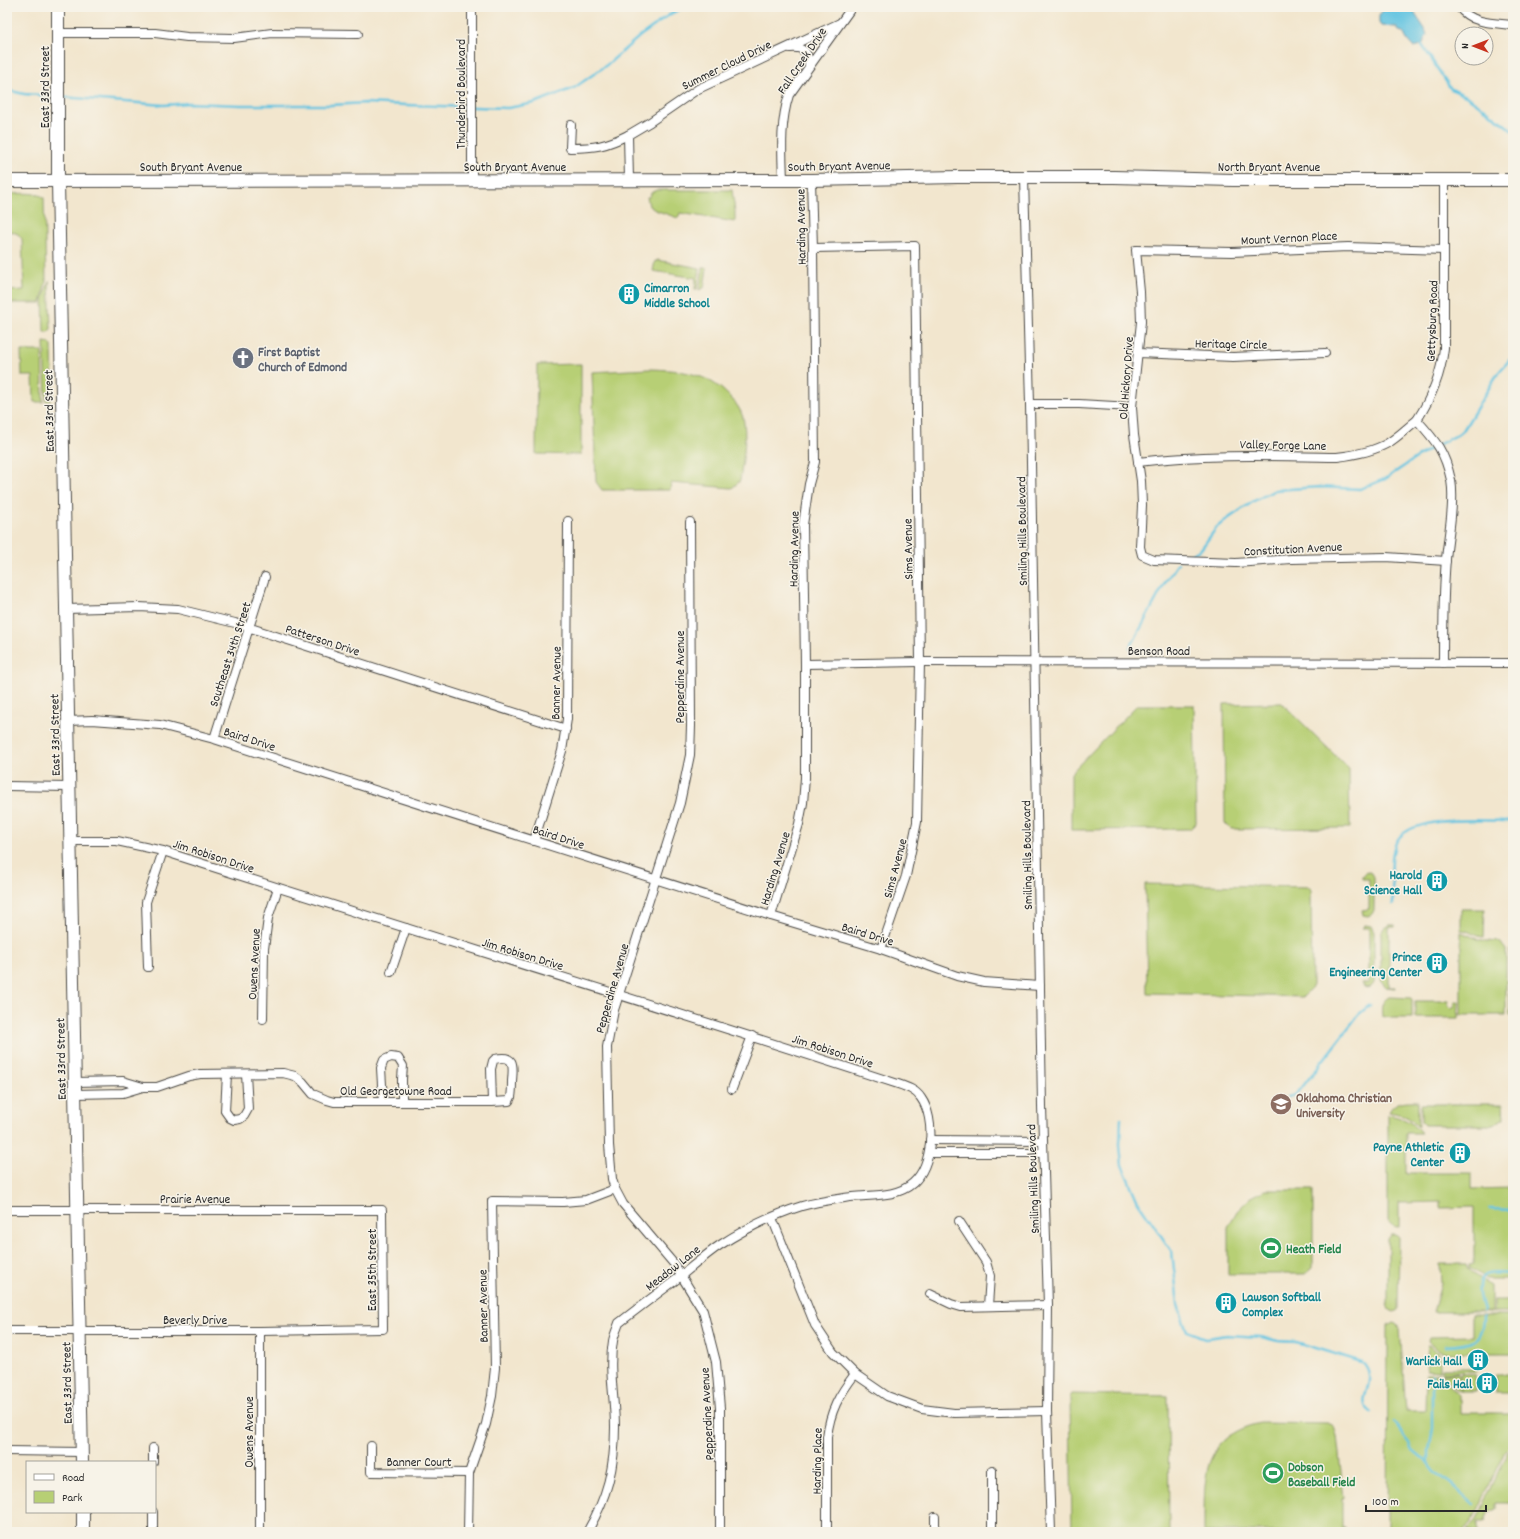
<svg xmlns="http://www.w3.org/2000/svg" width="1520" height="1539" font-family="Dekko,sans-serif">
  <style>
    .green { fill: #b7cf74; stroke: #717d50 }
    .water { fill: #63c4e1; stroke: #477886 }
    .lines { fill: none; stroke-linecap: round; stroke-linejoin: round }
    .stream { stroke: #63c4e1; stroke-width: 2.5 }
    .street-casing { stroke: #494743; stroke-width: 10 }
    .secondary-casing { stroke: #494743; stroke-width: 14 }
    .street { stroke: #fff; stroke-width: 8 }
    .secondary { stroke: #fff; stroke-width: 12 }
    .labels { text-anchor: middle; stroke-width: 3; stroke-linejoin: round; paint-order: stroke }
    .street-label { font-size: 13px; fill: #2b2b2b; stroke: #f7f3e8 }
    .culture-label { font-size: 13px; font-weight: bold; fill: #0d838f; stroke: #f7f3e8; text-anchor: end }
    .worship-label { font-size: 13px; font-weight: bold; fill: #5b616d; stroke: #f7f3e8; text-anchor: start }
    .education-label { font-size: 13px; font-weight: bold; fill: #785e54; stroke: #f7f3e8; text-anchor: start }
    .leisure-label { font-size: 13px; font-weight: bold; fill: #27864d; stroke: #f7f3e8; text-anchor: start }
  </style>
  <rect width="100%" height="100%" fill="#f7f3e8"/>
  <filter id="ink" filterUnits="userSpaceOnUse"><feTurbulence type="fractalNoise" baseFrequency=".025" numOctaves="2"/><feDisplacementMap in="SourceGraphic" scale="8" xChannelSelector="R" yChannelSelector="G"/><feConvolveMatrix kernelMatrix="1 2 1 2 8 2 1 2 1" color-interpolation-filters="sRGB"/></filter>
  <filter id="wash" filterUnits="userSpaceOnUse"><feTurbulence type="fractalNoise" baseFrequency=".012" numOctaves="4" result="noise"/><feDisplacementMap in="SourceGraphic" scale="16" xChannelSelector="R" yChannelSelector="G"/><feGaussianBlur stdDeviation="0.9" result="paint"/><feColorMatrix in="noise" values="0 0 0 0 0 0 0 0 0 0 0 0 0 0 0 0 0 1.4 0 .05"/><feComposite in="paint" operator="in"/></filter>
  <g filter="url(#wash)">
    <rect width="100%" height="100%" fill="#f2e6ce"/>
    <g class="green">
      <path d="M657,190H732L735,211V222L680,213L678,218L655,210L649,206L647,197H649L652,192Z"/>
      <path d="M7,194C16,194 38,191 44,198L46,281L41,303H7V291L24,290L22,239L18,234L7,230Z"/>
      <path d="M657,260L700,268L697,289H695L696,278L653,271L655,261L657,262Z"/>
      <path d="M703,268H707L704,288L699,290Z"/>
      <path d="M49,281L51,329L48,332H44L43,299Z"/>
      <path d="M44,342L50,343L52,346L53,394L50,401H46Z"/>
      <path d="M21,351H42L43,402H34L33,376H22Z"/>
      <path d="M581,364V455L536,454L537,365Z"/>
      <path d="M649,369C680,370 707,372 730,397C737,404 743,413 744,423C747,442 742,463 740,481L732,488L671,483L670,490H602L596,482L592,372Z"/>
      <path d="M1282,703L1349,769L1350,828L1231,829L1225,823L1224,704Z"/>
      <path d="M1137,705H1194L1196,823L1190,829L1071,830V773Z"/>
      <path d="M1366,871L1372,873L1374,877V910L1372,914L1368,916L1363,915L1362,910L1369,909V879H1362V876Z"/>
      <path d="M1145,884L1311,887L1312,988L1303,997L1147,993Z"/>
      <path d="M1461,909H1485L1484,937C1476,937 1469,930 1461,930Z"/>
      <path d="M1365,925L1371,926L1374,932V983L1371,987L1367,988L1364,987L1362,983H1369V928H1362Z"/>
      <path d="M1389,925H1395V927H1389V987H1395V988L1385,987L1381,980V933L1384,928Z"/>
      <path d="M1461,932L1480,940H1484L1485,941L1500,942L1506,950V1015H1461Z"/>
      <path d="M1513,947V1015H1510V950Z"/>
      <path d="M1389,997L1412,998V1018H1391L1382,1016C1381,1008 1381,1001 1389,997Z"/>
      <path d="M1415,1001H1448V1005L1451,1008L1455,1006V1002L1459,1001L1458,1018H1415Z"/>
      <path d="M1418,1101V1126C1410,1117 1401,1114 1389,1112C1395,1100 1406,1101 1418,1101Z"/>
      <path d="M1421,1104H1503L1504,1118L1493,1125H1424L1421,1122Z"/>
      <path d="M1388,1115C1401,1117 1414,1122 1421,1133H1406V1173H1472V1189L1511,1188V1182H1513V1279H1486L1470,1268V1264H1474V1207L1440,1208V1202L1399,1203V1227C1394,1227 1391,1225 1388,1221Z"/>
      <path d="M1265,1190H1313V1268L1306,1274H1228V1227L1237,1211L1250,1198Z"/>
      <path d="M1391,1235H1396L1399,1238L1398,1310L1394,1312L1390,1310L1388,1304V1239Z"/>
      <path d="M1440,1264H1467C1470,1275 1481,1279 1491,1285V1312H1433L1441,1284Z"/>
      <rect x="1493" y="1301" width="20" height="11"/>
      <path d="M1472,1315H1513V1353H1442L1439,1351L1428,1341L1429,1337L1472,1336Z"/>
      <path d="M1393,1322L1396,1323L1400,1329L1406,1411H1425L1426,1374H1439L1459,1395V1400H1461V1413H1513V1445L1505,1451L1472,1523L1464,1532H1387L1388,1328V1325Z"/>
      <path d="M1428,1344C1440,1354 1440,1356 1440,1372L1439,1371L1426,1370Z"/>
      <path d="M1442,1368H1478V1371L1442,1372Z"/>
      <path d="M1442,1373H1459L1460,1391L1457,1390Z"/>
      <path d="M1461,1374H1475L1476,1392H1461Z"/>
      <rect x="1496" y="1374" width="17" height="19"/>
      <path d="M1072,1394L1168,1396L1169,1532H1072L1070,1397Z"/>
      <path d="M1261,1423L1328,1424L1334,1427L1337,1436L1344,1498H1342V1528H1345V1532H1204C1205,1481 1198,1437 1261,1423Z"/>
      <path d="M1513,1448V1503H1496V1509L1487,1513L1484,1522H1478V1532H1467L1476,1522L1507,1453Z"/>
    </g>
    <path class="water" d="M1385,7H1414L1415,14L1425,29L1427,35L1422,45L1413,47L1407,40L1403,32L1399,31L1396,27L1381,26L1379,23V16Z"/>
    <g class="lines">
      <g class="stream">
        <path d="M1420,42L1451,89L1466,96L1485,109L1513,131"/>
        <path d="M7,90L24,94L54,96"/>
        <path d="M61,97L164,105L189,103L241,105H331L366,103L406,105L508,108L534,103L574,88L608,64L640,36L672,13L685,7"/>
        <path d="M1183,559L1201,549L1217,527L1226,520L1254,501L1275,490L1319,487L1360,489L1385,479L1428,450L1457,435L1464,429L1498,373L1513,356"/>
        <path d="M1130,648L1165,583L1178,563"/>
        <path d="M1393,904C1393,886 1389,861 1395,845C1405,813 1485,821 1513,821"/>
        <path d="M1288,1097L1295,1095L1300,1090L1359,1014L1370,1005"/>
        <path d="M1121,1118L1120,1145L1122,1165L1138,1202L1172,1252L1178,1305L1187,1331L1206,1338L1227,1335L1261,1337L1278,1341L1296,1342L1362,1362C1382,1383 1352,1399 1371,1413"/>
        <path d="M1489,1209L1513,1210"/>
        <path d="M1483,1311C1480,1302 1473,1277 1488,1274C1495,1272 1505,1274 1513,1274"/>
        <path d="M1445,1346C1468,1345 1483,1344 1483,1316"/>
        <path d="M1393,1422L1410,1443L1413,1450L1425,1460L1434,1472L1451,1483L1474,1504"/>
        <path d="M1428,1464V1452L1432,1428V1375"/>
      </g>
    </g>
  </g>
  <g filter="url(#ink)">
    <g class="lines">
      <g class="street-casing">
        <g id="street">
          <path d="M472,7V180"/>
          <path d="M1459,7C1471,24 1494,23 1513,25"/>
          <path d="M58,33H155L187,37L234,38L272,33L358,34"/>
          <path d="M790,48C803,46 809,53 809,65"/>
          <path d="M571,125L570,148C595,148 606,146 628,135"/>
          <path d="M1024,177L1030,404L1042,1106L1048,1305L1047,1411L1051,1532"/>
          <path d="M629,180L628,135L650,122L698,89L840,23"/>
          <path d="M783,180C782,151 780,123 789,95L852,7"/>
          <path d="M813,248L915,246L920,662L917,822L906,876L881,949"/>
          <path d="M1444,250L1348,247L1232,252L1136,250L1140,292L1141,322L1132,407L1134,435L1141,481L1142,505L1140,547L1142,555L1154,560L1236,563L1291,559L1386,557L1446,561"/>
          <path d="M1138,353L1233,357L1325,353"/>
          <path d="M1030,404H1079L1132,407"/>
          <path d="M1138,462C1204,454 1270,456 1337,457C1354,455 1372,452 1388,443C1398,437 1408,427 1417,420"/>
          <path d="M690,522L691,726L690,755L680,803L614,1010L607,1047L609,1145L612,1179L615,1189L623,1204L674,1264L703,1311L716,1362L720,1408V1532"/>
          <path d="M66,609L139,607L178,609L235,623L566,729"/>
          <path d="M1443,663C1443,629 1443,594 1446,559C1448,537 1455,502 1451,480C1445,452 1436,441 1417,420C1432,397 1441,375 1444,348V180"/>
          <path d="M805,664L920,662L1513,663"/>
          <path d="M68,721L92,720L160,725L214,739L771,916L881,949L957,976L984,982L1040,986"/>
          <path d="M214,739L265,577"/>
          <path d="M7,786L69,787"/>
          <path d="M70,841H117L163,851C408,930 654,1004 898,1084C907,1087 916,1090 921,1098C936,1119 933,1165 913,1183C895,1199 867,1194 844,1198C830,1200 815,1202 802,1206C773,1215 745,1229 720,1245C705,1255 691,1268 677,1279C657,1294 638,1308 619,1323C617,1329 614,1335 613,1341C608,1369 615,1399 615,1427C615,1467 607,1498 587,1532"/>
          <path d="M534,841L562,751L567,719L568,521"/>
          <path d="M771,916L799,824L803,803L805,778V664L803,525L809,484L815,462L813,248L811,180"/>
          <path d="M148,967L146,902L163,851"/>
          <path d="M391,972L406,928"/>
          <path d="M263,1019L264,949L268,918L278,888"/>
          <path d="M227,1074L225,1111L230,1118L234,1120L240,1119L244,1116L248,1109L246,1074"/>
          <path d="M75,1082L123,1081L143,1087"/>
          <path d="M732,1089L752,1036"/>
          <path d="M75,1094L123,1093L143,1087H157L189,1076L200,1074L283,1073L295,1076L303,1082L313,1094L327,1100L334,1102H492L491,1069L493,1061L495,1059C516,1054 513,1067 512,1081C512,1087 512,1092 511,1097L509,1101L492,1102"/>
          <path d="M383,1102L381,1068L384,1060L391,1057L398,1058L403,1066L402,1079V1102"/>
          <path d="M930,1140L1043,1141"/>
          <path d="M929,1153H1043"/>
          <path d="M7,1210H382L383,1329L260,1331H7"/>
          <path d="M772,1218L815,1325L833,1352L855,1374L887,1396L922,1409L954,1413L1047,1411"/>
          <path d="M959,1221L986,1262L990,1276L988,1306"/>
          <path d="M930,1294L951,1304L961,1307L1048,1305"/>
          <path d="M371,1446V1472L469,1473"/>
          <path d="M153,1448V1462"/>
          <path d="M7,1451L82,1452"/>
          <path d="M992,1470V1532"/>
          <path d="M153,1512V1532"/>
          <path d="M935,1517V1532"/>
          <path d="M260,1532V1331"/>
          <path d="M468,1532L469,1473L486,1424L492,1396L495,1368L492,1201L563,1202L586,1200L615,1189"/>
          <path d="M827,1532V1437C830,1411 839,1395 855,1374"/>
        </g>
      </g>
      <g class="secondary-casing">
        <g id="secondary">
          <path d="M58,7V181L82,1462"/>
          <path d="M7,181L811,180L957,177H1114L1233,180H1513"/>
          <path d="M83,1512V1532"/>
        </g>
      </g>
      <use href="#street" class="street"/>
      <use href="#secondary" class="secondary"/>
    </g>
  </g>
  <defs>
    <g id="building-disc" transform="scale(1.15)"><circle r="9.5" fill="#0f9aa8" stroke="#f7f3e8"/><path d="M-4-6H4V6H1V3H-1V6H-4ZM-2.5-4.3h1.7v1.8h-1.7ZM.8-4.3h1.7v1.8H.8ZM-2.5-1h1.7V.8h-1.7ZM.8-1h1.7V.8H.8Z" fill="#fff"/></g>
    <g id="church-disc" transform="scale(1.15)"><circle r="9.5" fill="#6b7280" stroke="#f7f3e8"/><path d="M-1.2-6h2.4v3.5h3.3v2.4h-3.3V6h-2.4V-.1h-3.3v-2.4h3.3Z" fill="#fff"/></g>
    <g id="university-disc" transform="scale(1.15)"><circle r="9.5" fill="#8d6e63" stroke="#f7f3e8"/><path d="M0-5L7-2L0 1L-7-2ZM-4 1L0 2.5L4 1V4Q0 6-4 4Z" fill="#fff"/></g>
    <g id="stadium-disc" transform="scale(1.15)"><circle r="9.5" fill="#2e9e5b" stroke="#f7f3e8"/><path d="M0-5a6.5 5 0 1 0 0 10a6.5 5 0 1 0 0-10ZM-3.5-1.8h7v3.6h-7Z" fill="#fff"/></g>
  </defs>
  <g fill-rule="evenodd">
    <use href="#building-disc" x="629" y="294"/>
    <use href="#church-disc" x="243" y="358"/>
    <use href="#building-disc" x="1437" y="881"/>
    <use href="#building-disc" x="1437" y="963"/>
    <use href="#university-disc" x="1281" y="1104"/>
    <use href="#building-disc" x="1460" y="1153"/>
    <use href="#stadium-disc" x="1271" y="1248"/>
    <use href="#building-disc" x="1226" y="1303"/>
    <use href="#building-disc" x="1478" y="1360"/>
    <use href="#building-disc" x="1487" y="1383"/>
    <use href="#stadium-disc" x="1273" y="1473"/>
  </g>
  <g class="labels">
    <g class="street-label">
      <text transform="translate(801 60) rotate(-56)" y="5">Fall Creek Drive</text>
      <text transform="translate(726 64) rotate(-26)" y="5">Summer Cloud Drive</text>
      <text transform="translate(44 87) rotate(-90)" y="5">East 33rd Street</text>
      <text transform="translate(460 94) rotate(-90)" y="5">Thunderbird Boulevard</text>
      <text transform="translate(839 165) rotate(-1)" y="5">South Bryant Avenue</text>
      <text x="191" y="171">South Bryant Avenue</text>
      <text x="515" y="171">South Bryant Avenue</text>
      <text x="1269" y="171">North Bryant Avenue</text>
      <text transform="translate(800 227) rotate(-91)" y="5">Harding Avenue</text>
      <text transform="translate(1289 237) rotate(-3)" y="5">Mount Vernon Place</text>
      <text transform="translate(1431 321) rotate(-88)" y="5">Gettysburg Road</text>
      <text transform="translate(1231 343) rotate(1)" y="5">Heritage Circle</text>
      <text transform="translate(1125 378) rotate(-86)" y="5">Old Hickory Drive</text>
      <text transform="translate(48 411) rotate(-91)" y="5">East 33rd Street</text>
      <text transform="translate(1283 444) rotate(1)" y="5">Valley Forge Lane</text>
      <text transform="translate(1021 531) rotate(-91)" y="5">Smiling Hills Boulevard</text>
      <text transform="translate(1293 548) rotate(-3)" y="5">Constitution Avenue</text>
      <text transform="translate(793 549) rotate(-89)" y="5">Harding Avenue</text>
      <text transform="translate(907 549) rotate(-91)" y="5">Sims Avenue</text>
      <text transform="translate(323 639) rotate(18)" y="5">Patterson Drive</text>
      <text x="1159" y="655">Benson Road</text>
      <text transform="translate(229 654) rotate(-72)" y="5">Southeast 34th Street</text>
      <text transform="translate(679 677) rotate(-90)" y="5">Pepperdine Avenue</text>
      <text transform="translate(555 683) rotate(-89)" y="5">Banner Avenue</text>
      <text transform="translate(54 735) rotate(-91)" y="5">East 33rd Street</text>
      <text transform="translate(250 738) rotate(18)" y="5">Baird Drive</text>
      <text transform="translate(559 836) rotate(18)" y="5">Baird Drive</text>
      <text transform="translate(214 855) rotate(18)" y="5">Jim Robison Drive</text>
      <text transform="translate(1026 855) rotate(-91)" y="5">Smiling Hills Boulevard</text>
      <text transform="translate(774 868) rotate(-73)" y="5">Harding Avenue</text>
      <text transform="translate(894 868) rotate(-75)" y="5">Sims Avenue</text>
      <text transform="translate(868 933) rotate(17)" y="5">Baird Drive</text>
      <text transform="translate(523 953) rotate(17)" y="5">Jim Robison Drive</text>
      <text transform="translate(253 964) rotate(-87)" y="5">Owens Avenue</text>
      <text transform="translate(611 988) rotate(-74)" y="5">Pepperdine Avenue</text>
      <text transform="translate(833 1050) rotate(18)" y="5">Jim Robison Drive</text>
      <text transform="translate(60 1059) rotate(-91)" y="5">East 33rd Street</text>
      <text x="396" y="1095">Old Georgetowne Road</text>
      <text transform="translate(1032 1179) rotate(-92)" y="5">Smiling Hills Boulevard</text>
      <text x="195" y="1203">Prairie Avenue</text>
      <text transform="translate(672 1267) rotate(-38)" y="5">Meadow Lane</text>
      <text transform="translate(371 1270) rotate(-90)" y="5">East 35th Street</text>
      <text transform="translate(482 1306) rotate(-91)" y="5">Banner Avenue</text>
      <text x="195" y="1324">Beverly Drive</text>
      <text transform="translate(66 1383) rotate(-91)" y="5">East 33rd Street</text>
      <text transform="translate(706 1414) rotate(-93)" y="5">Pepperdine Avenue</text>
      <text transform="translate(248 1432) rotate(-90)" y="5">Owens Avenue</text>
      <text x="419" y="1466">Banner Court</text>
      <text transform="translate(816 1461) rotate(-89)" y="5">Harding Place</text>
    </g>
    <g class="culture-label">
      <text x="644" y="292" text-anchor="start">Cimarron<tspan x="644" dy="15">Middle School</tspan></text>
      <text x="1422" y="879">Harold<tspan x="1422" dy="15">Science Hall</tspan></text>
      <text x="1422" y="961">Prince<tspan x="1422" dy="15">Engineering Center</tspan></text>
      <text x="1444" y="1151">Payne Athletic<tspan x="1444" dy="15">Center</tspan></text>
      <text x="1242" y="1301" text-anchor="start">Lawson Softball<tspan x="1242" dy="15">Complex</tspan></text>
      <text x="1462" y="1365">Warlick Hall</text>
      <text x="1472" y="1388">Fails Hall</text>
    </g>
    <g class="worship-label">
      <text x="258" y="356">First Baptist<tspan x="258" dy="15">Church of Edmond</tspan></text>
    </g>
    <g class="education-label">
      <text x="1296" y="1102">Oklahoma Christian<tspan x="1296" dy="15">University</tspan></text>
    </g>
    <g class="leisure-label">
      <text x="1286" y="1253">Heath Field</text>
      <text x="1288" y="1471">Dobson<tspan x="1288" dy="15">Baseball Field</tspan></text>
    </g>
  </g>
  <rect width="1520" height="1539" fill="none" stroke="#f7f3e8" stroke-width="24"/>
  <rect x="26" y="1461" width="130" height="52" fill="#f7f3e8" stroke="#a5a39c"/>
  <rect x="34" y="1474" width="20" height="6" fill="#ffffff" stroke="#a5a39c"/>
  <text x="62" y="1481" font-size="12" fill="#2b2b2b">Road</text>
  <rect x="34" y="1491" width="20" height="12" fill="#b7cf74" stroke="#a5a39c"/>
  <text x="62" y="1501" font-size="12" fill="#2b2b2b">Park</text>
  <g transform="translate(1474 46) rotate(270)"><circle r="19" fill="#f7f3e8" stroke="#a5a39c"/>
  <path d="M0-3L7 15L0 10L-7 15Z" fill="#c8321e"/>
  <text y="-6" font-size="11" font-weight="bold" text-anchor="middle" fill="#2b2b2b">N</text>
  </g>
  <path d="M1366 1505v6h120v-6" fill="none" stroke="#2b2b2b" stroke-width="2"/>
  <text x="1372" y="1505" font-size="12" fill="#2b2b2b" stroke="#f7f3e8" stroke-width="3" paint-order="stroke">100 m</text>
</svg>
